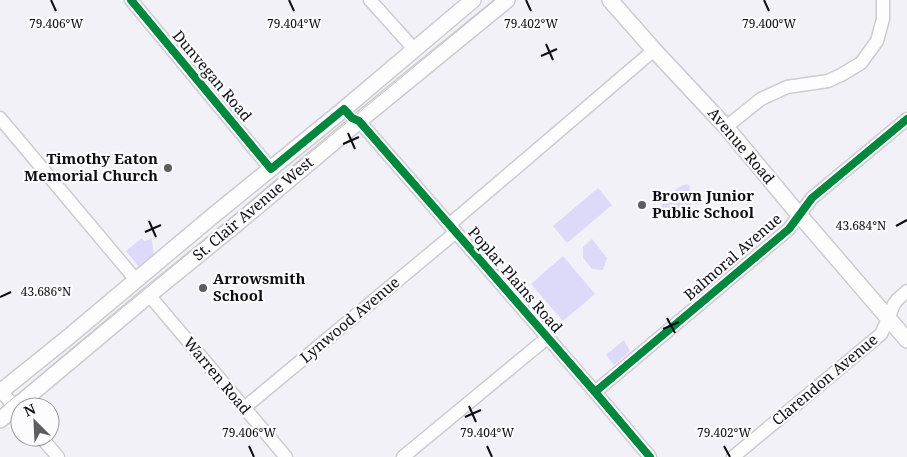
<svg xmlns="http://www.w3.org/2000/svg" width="907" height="457" font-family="'Noto Serif',serif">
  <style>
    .green { fill: #dddaf9 }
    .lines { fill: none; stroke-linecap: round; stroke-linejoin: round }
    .minor-casing { stroke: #ccccd1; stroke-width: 15 }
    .major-casing { stroke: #ccccd1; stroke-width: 18 }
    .minor { stroke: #fdfdfe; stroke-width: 12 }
    .major { stroke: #fdfdfe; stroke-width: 15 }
    .tram { stroke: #c6c6c7; stroke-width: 1 }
    .cycleway-casing { stroke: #fcfcff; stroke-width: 11 }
    .cycleway { stroke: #00873e; stroke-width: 8 }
    .ticks { fill: none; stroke: #0e0d11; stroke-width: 2 }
    .poi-dot { fill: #5d5d62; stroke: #fcfcff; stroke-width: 2 }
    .labels { text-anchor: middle; stroke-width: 4.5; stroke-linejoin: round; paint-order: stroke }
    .street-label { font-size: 15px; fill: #0e0d11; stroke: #fcfcff }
    .poi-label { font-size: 15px; font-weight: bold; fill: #0e0d11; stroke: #fcfcff; text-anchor: start }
    .ticks-label { font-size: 12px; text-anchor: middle; fill: #0e0d11; stroke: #fcfcff; stroke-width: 4.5; stroke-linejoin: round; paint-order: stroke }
  </style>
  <rect width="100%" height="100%" fill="#f1f1f7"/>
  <g class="green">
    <path d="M687,184L690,186C688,193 692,197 692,202C691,205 687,207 686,212L671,217L668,211H663L661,207C665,198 677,186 687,184Z"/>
    <path d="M598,188L612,205L567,243L553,226Z"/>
    <path d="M151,237L152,241L154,256L139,267L126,251L142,238L144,241L150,239Z"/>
    <path d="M592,239L607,258L603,270L592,269L583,258V247Z"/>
    <path d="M563,256L595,294L563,321L531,284Z"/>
    <path d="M624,340L630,351L614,365L606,355Z"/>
  </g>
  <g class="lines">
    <g class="minor-casing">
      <g id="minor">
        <path d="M131,0L271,169"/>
        <path d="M370,0L414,49"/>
        <path d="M0,118L136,280"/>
        <path d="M359,121L595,392L650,457"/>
        <path d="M726,127L761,99L787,87L828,81L841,75L861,63L877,41L883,19V0"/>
        <path d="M450,224L654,50"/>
        <path d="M149,295L286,457"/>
        <path d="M0,390L20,413"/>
        <path d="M595,392L789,229L812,198L907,119"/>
        <path d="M244,408L456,232"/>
        <path d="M41,437L58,457"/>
        <path d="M403,457L547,338"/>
        <path d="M733,457L881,334L888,319L894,304L898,299L907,291"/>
      </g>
    </g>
    <g class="major-casing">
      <g id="major">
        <path d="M610,0L654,50L726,127L790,204L907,340"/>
        <path d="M0,392L66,339L209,219L344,109L473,0"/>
        <path d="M0,420L149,295L234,226L359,121L507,0"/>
      </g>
    </g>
    <use href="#minor" class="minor"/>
    <use href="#major" class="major"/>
    <path class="tram" d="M0,409L495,0"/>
    <g class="cycleway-casing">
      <g id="cycleway">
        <path d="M131,0L271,169L344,109L352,118L359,121L595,392L650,457"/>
        <path d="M595,392L789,229L812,198L907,119"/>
      </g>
    </g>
    <use href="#cycleway" class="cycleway"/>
  </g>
  <path class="ticks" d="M51,0L56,11M289,0L294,11M526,0L531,11M764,0L769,11M546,44L553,60M541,56L557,49M348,133L355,149M343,144L359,137M149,221L156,237M896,226L907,220M145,232L161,225M0,297L11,292M667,318L675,333M663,329L679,322M469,406L476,422M465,417L481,410M249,446L254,457M487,446L492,457M724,446L730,457"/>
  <g class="poi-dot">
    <circle cx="168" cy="168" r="5"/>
    <circle cx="642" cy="205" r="5"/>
    <circle cx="203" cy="288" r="5"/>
  </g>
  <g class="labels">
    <g class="street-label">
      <text transform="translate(212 76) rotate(50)" y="5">Dunvegan Road</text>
      <text transform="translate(741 146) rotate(50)" y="5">Avenue Road</text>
      <text transform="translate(253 209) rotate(-40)" y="5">St. Clair Avenue West</text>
      <text transform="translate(733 257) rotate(-41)" y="5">Balmoral Avenue</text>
      <text transform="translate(515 280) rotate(49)" y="5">Poplar Plains Road</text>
      <text transform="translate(350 320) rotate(-40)" y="5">Lynwood Avenue</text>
      <text transform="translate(217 376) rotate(50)" y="5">Warren Road</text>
      <text transform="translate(825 380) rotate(-40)" y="5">Clarendon Avenue</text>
    </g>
    <g class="poi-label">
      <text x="158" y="164" text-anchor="end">Timothy Eaton<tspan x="158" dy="17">Memorial Church</tspan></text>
      <text x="652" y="201">Brown Junior<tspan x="652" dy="17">Public School</tspan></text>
      <text x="213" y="284">Arrowsmith<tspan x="213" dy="17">School</tspan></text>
    </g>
  </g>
  <g class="ticks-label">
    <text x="294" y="28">79.404°W</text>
    <text x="56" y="28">79.406°W</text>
    <text x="531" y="28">79.402°W</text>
    <text x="769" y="28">79.400°W</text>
    <text x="861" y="230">43.684°N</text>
    <text x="46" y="296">43.686°N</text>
    <text x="249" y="437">79.406°W</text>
    <text x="487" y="437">79.404°W</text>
    <text x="724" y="437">79.402°W</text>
  </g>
  <g transform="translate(35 422) rotate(336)"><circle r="24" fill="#fcfcff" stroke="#9d9ca0"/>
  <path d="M0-4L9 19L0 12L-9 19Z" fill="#5d5d62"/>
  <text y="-8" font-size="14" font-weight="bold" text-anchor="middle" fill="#0e0d11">N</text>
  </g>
</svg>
